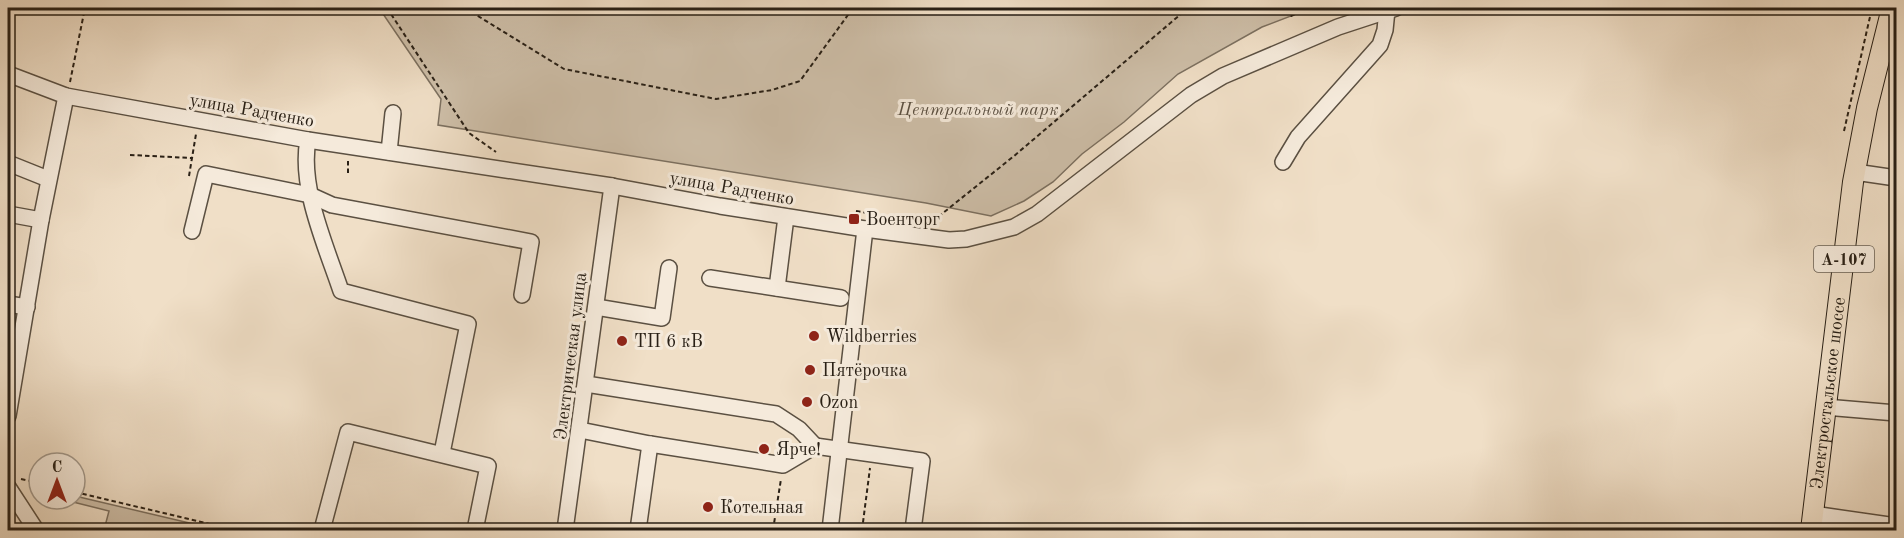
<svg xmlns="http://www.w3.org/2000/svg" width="1904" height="538" font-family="'Old Standard TT',serif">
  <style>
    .green { fill: #cebfa9; stroke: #7c7060; stroke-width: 1.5 }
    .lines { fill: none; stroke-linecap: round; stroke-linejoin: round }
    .minor-casing { stroke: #5b5042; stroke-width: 18 }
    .major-casing { stroke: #292016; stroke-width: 22 }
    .path { stroke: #292016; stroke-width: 2; stroke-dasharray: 4.5 3; stroke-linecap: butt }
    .minor { stroke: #f5eadb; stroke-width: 15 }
    .major { stroke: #f0dfc7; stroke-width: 20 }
    .poi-dot { fill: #8f2418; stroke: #f5eadb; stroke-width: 2 }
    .labels { text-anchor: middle; stroke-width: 6; stroke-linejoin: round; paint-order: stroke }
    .shield { fill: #f5eadb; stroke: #665d51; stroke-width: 1.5 }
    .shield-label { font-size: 16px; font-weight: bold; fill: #292016 }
    .park-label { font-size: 18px; font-style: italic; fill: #5b5042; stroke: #f5eadb }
    .street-label { font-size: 18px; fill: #292016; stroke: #f5eadb }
    .poi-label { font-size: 18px; fill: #292016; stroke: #f5eadb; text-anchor: start }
  </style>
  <rect width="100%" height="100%" fill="#f0dfc7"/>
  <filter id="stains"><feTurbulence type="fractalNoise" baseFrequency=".00333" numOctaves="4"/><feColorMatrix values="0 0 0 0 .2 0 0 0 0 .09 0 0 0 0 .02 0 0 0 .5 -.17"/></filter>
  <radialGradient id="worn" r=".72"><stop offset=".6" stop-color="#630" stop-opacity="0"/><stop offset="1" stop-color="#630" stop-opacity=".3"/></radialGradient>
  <g class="green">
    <path d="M379,8H1296L1291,16L1262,27L1178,74L1124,122L1082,154L1053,182L1024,201L991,216L926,203L438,125L441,99Z"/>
    <path d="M8,308L18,310L8,367Z"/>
    <path d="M75,496L219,530H104L109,511L61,499H75Z"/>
  </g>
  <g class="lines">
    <g class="minor-casing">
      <g id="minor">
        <path d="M8,74L66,96L308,140L612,186L720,206L865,229L949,240L966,239L1014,227L1037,214L1191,95L1223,76L1338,27L1396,8"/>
        <path d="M308,140C299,187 326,246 341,291L468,324L442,453"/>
        <path d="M389,152L393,113"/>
        <path d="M1283,162L1298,137L1380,45L1385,30L1387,10"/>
        <path d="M8,163L48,179"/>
        <path d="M1855,172L1896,178"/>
        <path d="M8,214L41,220"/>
        <path d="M192,231L206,174L310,195L332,205L531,242L522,295"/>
        <path d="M710,278L841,298"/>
        <path d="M777,288L786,217"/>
        <path d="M8,304L27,307"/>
        <path d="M596,307L662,318L669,268"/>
        <path d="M586,384L776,414L799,429L815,446"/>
        <path d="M1825,407L1896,413"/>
        <path d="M8,416L41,220L66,96"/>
        <path d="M580,430L650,444L783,465L815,446L922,461L913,530"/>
        <path d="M8,487L36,530"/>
        <path d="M1813,514L1896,526"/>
        <path d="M322,530L348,432L488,466L475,530"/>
        <path d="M565,530L612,186"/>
        <path d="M638,530L650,444"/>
        <path d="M830,530L865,229"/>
      </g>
    </g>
    <g class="major-casing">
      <g id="major">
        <path id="s1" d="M1811,530L1853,182L1867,108L1892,8"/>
      </g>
    </g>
    <g class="path">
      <path d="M387,8L469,133L496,152"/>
      <path d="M465,8L564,69L716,99L772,90L800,81L853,8"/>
      <path d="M1278,8L1291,16L1309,8"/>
      <path d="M70,82L85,8"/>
      <path d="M1844,131L1872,8"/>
      <path d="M130,155L192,158"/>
      <path d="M348,173V161"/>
      <path d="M189,176L196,134"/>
      <path d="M856,211L872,214"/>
      <path d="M910,219L933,221L1014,156L1188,8"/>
      <path d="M21,479L39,483"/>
      <path d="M75,492L235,530"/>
      <path d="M773,530L781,479"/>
      <path d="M862,530L870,468"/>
    </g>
    <use href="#minor" class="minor"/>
    <use href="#major" class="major"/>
  </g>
  <g class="poi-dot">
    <rect x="848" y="213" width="12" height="12" rx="3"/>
    <circle cx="814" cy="336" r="6"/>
    <circle cx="622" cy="341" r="6"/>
    <circle cx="810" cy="370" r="6"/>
    <circle cx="807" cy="402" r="6"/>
    <circle cx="764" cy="449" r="6"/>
    <circle cx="708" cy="507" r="6"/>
  </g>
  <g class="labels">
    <rect class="shield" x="1814" y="246" width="60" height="26" rx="4.5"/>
    <g class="shield-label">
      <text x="1844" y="265">А-107</text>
    </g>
    <g class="park-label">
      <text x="978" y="115">Центральный парк</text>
    </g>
    <g class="street-label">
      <text transform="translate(252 110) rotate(10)" y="6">улица Радченко</text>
      <text transform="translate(732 188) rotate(10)" y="6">улица Радченко</text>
      <text transform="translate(570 356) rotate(-83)" y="6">Электрическая улица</text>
      <text dy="6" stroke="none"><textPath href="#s1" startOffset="138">Электростальское шоссе</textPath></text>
    </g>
    <g class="poi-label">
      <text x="866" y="225">Военторг</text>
      <text x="826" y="342">Wildberries</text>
      <text x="634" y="347">ТП 6 кВ</text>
      <text x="822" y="376">Пятёрочка</text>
      <text x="819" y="408">Ozon</text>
      <text x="776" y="455">Ярче!</text>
      <text x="720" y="513">Котельная</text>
    </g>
  </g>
  <rect width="1904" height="538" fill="none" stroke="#f0dfc7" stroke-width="30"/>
  <rect x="9" y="9" width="1886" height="520" fill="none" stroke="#292016" stroke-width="3"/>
  <rect x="15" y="15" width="1874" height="508" fill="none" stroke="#292016" stroke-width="1.5"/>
  <g transform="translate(57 481)"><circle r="28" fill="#f5eadb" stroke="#a3998c" stroke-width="1.5"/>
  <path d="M0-4.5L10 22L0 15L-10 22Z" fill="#8f2418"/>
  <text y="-9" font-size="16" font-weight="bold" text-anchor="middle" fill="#292016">С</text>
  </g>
  <rect width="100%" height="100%" filter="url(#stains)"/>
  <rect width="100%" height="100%" fill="url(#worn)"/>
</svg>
